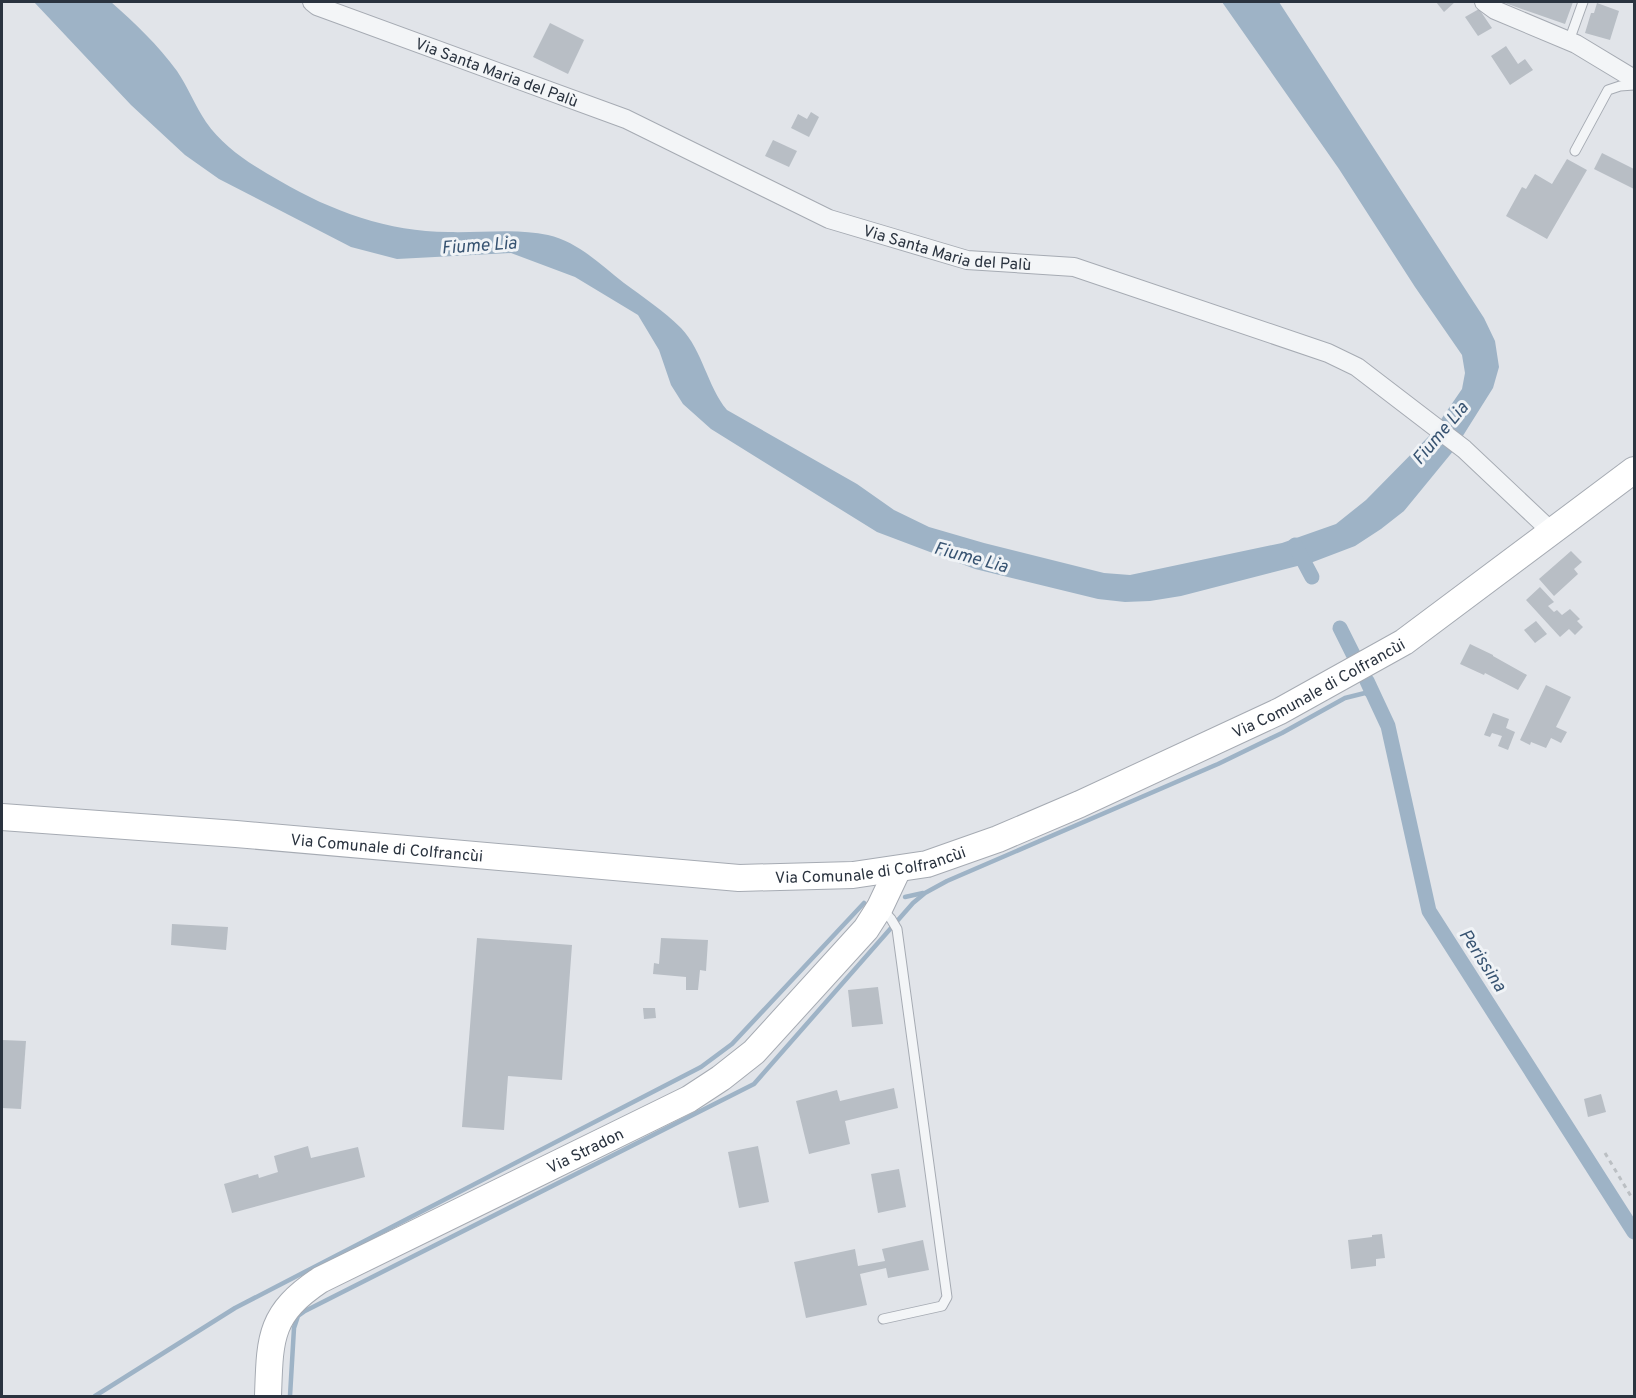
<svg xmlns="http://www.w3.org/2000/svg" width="1636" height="1398" font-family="Overpass,sans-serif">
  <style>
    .water { fill: #9eb3c6 }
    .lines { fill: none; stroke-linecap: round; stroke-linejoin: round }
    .stream { stroke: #9eb3c6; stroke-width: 4.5 }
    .canal { stroke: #9eb3c6; stroke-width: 15 }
    .building { fill: #b8bec5 }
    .lane-casing { stroke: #a6abb3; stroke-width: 11 }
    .street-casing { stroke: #a6abb3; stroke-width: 20 }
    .secondary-casing { stroke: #a6abb3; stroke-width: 28 }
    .path { stroke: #bbbfc3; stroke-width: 3; stroke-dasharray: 4.5 4.5; stroke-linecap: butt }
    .lane { stroke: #f3f5f7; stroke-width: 9 }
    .street { stroke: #f3f5f7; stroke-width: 18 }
    .secondary { stroke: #fff; stroke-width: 26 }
    .labels { text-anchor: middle; stroke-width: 6; stroke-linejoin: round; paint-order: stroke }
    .street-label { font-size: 16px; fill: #2a333f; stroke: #f0f3f6 }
    .water-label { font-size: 18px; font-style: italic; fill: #375371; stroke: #f0f3f6 }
  </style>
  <rect width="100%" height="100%" fill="#e1e4e9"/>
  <path class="water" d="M34,2H111C135,23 158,45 177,71C188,87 195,106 206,122C224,148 253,166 280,181C331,211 389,232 448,232C481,233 515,228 548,235C578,242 600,264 624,283C643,297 664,311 681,328C703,351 707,386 727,410L857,484L894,510L929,527L984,543L1104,573L1130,575L1282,543L1336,524L1366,500L1431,434L1462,389L1465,373L1462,355L1415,287L1339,169L1222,2H1279L1484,318L1495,341L1499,367L1493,388L1454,450L1404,511L1381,529L1355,546L1313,562L1181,596L1150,601L1125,602L1098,599L975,569L877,532L711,429L683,404L671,385L659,350L638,315L575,277L511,253L397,259L351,247L219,179L185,155L131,105Z"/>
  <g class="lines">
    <g class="stream">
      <path d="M905,897L923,893"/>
      <path d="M95,1396L235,1308L701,1067L732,1044L864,903"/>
      <path d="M290,1396L294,1328L298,1316L305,1311L754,1084L913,903L925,893L947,881L1218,764L1282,733L1345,698L1365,693L1378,701"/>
    </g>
    <g class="canal">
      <path d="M1295,545L1312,577"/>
      <path d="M1340,628L1353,654"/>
      <path d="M1367,681L1388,726L1429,911L1634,1232"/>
    </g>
  </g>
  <g class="building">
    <path d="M1436,2H1455L1444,12Z"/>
    <path d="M1502,2H1573L1565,24Z"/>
    <path d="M1597,3L1619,11L1610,40L1585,33L1591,13H1594Z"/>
    <path d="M1479,9L1492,28L1478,36L1465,17Z"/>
    <path d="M550,23L584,40L568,74L533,57Z"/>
    <path d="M1506,46L1518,64L1525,59L1533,70L1510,85L1491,56Z"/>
    <path d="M811,112L819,117L809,137L791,128L798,114L807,119Z"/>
    <path d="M773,140L797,151L789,167L765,156Z"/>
    <path d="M1602,153L1634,169V189L1594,169Z"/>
    <path d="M1567,159L1587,170L1547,239L1506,216L1522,187L1526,189L1535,174L1552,184Z"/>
    <path d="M1571,551L1582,562L1574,569L1578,574L1554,596L1539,579Z"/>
    <path d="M1540,587L1554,602L1548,606L1554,612L1557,610L1562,615L1570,609L1580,619L1577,621L1583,627L1575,635L1569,629L1560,637L1526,600Z"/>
    <path d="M1536,621L1547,634L1535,643L1524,630Z"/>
    <path d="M1470,644L1493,655V656L1527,675L1518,690L1485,673L1484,675L1460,664Z"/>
    <path d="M1546,685L1571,697L1556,727L1567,732L1561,743L1551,738L1546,748L1531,742L1530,745L1520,740Z"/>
    <path d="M1493,713L1509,719L1506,728L1515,732L1508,750L1498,746L1502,736L1492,733L1490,737L1484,735Z"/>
    <path d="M172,924L228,927L226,950L171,945Z"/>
    <path d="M477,938L572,945L562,1080L508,1076L504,1130L462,1127Z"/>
    <path d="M661,938L708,940L706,971L700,970L698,990H686V977L653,974L654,963L659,964Z"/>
    <path d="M878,987L883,1024L852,1027L848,990Z"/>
    <path d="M643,1008H655L656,1018L644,1019Z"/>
    <path d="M2,1040L26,1041L21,1109L2,1108Z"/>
    <path d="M894,1088L898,1108L845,1121L850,1144L809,1154L796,1101L837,1090L840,1101Z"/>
    <path d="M1601,1094L1606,1112L1588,1117L1584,1099Z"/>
    <path d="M308,1146L311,1158L358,1147L365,1177L232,1213L224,1184L258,1174L259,1178L278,1172L274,1156Z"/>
    <path d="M758,1146L769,1202L739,1208L728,1152Z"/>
    <path d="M899,1169L906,1207L878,1213L871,1174Z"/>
    <path d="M1382,1234L1385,1258L1376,1259V1266L1351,1269L1348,1240L1372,1237V1235Z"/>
    <path d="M923,1240L929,1270L888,1278L886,1268L860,1274L867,1305L806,1318L794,1262L855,1249L858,1266L885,1261L882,1249Z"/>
  </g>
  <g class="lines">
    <g class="lane-casing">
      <g id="lane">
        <path d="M1569,41L1583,2"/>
        <path d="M1575,151L1608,90L1620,86L1634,85"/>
        <path d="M881,908L891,919L897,929L947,1297L942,1306L883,1319"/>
      </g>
    </g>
    <g class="street-casing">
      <g id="street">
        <path id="s1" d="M312,2L317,6L626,119L829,219L967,260L1074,267L1328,353L1357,367L1464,449L1552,532"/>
        <path d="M1484,2L1495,10L1576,44L1634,79"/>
      </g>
    </g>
    <g class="secondary-casing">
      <g id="secondary">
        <path id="s2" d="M2,817L236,834L739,878L853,875L927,864L998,839L1080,804L1280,711L1404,642L1634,470"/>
        <path id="s3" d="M268,1396C270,1338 269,1314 320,1280L689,1099L721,1078L754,1052L866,929L880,907L898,869"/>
      </g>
    </g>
    <path class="path" d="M1605,1153L1632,1198"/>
    <use href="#lane" class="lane"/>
    <use href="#street" class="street"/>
    <use href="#secondary" class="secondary"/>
  </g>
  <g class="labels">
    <g class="street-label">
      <text dy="6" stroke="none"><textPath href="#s1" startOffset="198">Via Santa Maria del Palù</textPath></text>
      <text dy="6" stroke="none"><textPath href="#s1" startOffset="684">Via Santa Maria del Palù</textPath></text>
      <text dy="6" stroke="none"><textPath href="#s2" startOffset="1358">Via Comunale di Colfrancùi</textPath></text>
      <text dy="6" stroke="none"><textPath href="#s2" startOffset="386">Via Comunale di Colfrancùi</textPath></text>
      <text dy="6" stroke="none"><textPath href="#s2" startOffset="872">Via Comunale di Colfrancùi</textPath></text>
      <text dy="6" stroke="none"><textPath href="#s3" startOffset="430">Via Stradon</textPath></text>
    </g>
    <g class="water-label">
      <text transform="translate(479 245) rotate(-4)" y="6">Fiume Lia</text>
      <text transform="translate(1440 433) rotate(-50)" y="6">Fiume Lia</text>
      <text transform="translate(971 557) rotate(15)" y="6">Fiume Lia</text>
      <text transform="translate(1483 960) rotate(57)" y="6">Perissina</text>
    </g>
  </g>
  <rect width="1636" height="1398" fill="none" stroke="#2a333f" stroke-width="6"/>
</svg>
